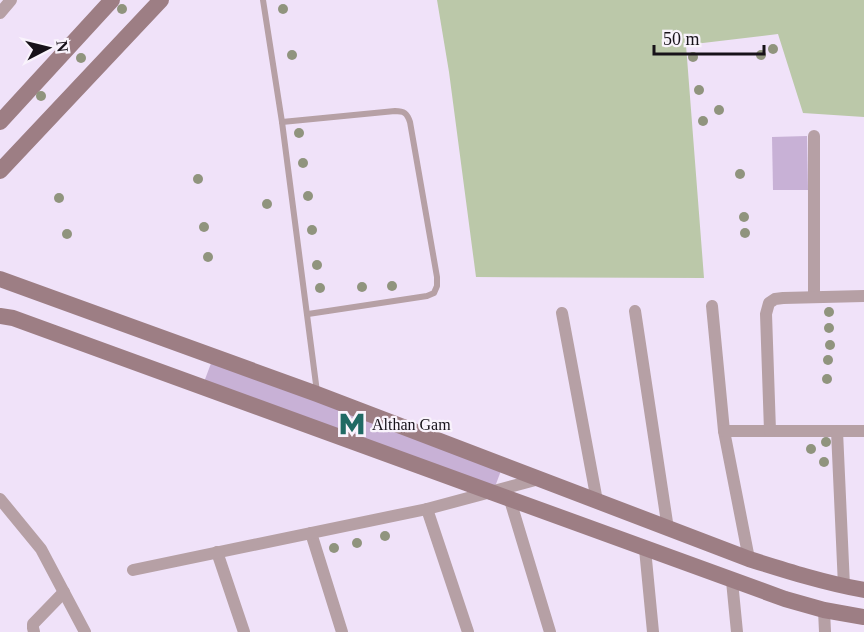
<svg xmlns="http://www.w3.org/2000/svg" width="864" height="632" font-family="Georgia,serif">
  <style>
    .green { fill: #bbc8a9 }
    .building { fill: #c8b1d6 }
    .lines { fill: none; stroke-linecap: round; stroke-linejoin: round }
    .lane { stroke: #b6a0a5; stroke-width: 6 }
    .street { stroke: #b6a0a5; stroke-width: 12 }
    .secondary { stroke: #9d7e84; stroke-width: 16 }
    .tree { fill: #90947e }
    .labels { text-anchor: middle; stroke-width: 4.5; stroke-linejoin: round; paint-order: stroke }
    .poi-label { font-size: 16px; fill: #171219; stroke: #f9f3fc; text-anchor: start }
  </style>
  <rect width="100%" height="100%" fill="#f0e2f9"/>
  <path class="green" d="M437,0H864V117L803,113L778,34L686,45L704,278L476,277L449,72Z"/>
  <g class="building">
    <path d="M807,136L808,190H773L772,137Z"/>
    <path d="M216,350L505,460L490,500L201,390Z"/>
  </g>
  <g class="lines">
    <g class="lane">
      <path d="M263,0L282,122L317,392"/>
      <path d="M282,122L395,111C404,111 407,113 410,122L437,277V286L434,293L427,296L308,314"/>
    </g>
    <g class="street">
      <path d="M0,13L11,0"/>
      <path d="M814,297V136"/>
      <path d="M712,306L724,431L749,559"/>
      <path d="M635,311L668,529"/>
      <path d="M562,313L597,501"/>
      <path d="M724,431H864"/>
      <path d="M770,431L766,314L769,303L775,299L783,298L864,296"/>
      <path d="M837,431L844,586"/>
      <path d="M0,499L41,549L85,632"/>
      <path d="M510,500L550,632"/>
      <path d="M427,509L468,632"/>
      <path d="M311,533L342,632"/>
      <path d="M645,549L653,632"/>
      <path d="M217,552L244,632"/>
      <path d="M133,570L427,509L539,479"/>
      <path d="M732,581L737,632"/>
      <path d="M824,610L825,632"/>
      <path d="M34,632L33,628V624L64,592"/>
    </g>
    <g class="secondary">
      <path d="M0,122L112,0"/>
      <path d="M0,171L161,0"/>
      <path d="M0,279L317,394L749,559C787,571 825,583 864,590"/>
      <path d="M0,316L13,318L785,599L824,610L864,617"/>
    </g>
  </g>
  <g class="tree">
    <circle cx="122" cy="9" r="5"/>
    <circle cx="283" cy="9" r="5"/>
    <circle cx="773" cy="49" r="5"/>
    <circle cx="292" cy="55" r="5"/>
    <circle cx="761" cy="55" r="5"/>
    <circle cx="693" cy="57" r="5"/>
    <circle cx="81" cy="58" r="5"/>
    <circle cx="699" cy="90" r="5"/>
    <circle cx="41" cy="96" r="5"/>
    <circle cx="719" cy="110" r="5"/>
    <circle cx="703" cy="121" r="5"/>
    <circle cx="299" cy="133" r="5"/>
    <circle cx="303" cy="163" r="5"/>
    <circle cx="740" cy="174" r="5"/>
    <circle cx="198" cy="179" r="5"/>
    <circle cx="308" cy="196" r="5"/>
    <circle cx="59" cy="198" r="5"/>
    <circle cx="267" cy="204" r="5"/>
    <circle cx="744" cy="217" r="5"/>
    <circle cx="204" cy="227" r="5"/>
    <circle cx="312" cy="230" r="5"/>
    <circle cx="745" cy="233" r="5"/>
    <circle cx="67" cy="234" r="5"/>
    <circle cx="208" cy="257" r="5"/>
    <circle cx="317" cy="265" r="5"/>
    <circle cx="392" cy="286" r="5"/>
    <circle cx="362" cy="287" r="5"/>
    <circle cx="320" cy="288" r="5"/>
    <circle cx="829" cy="312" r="5"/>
    <circle cx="829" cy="328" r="5"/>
    <circle cx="830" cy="345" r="5"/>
    <circle cx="828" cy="360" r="5"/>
    <circle cx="827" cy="379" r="5"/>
    <circle cx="826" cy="442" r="5"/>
    <circle cx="811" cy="449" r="5"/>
    <circle cx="824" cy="462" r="5"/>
    <circle cx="385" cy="536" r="5"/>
    <circle cx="357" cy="543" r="5"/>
    <circle cx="334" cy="548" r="5"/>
  </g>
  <defs>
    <g id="metro-bare" transform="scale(2.07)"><path d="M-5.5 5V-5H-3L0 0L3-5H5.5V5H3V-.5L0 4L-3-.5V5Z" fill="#206a64" stroke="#f9f3fc" stroke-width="2.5" paint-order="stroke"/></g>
  </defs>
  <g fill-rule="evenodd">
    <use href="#metro-bare" x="352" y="424"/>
  </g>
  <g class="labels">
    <g class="poi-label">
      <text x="372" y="430">Althan Gam</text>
    </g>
  </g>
  <g transform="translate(48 48) rotate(83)" stroke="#f9f3fc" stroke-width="4.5" paint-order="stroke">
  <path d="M0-4.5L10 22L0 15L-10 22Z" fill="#171219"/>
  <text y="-9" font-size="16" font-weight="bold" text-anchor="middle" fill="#171219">N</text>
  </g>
  <path d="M654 45v9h110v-9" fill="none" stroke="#171219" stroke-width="3"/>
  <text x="663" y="45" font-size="18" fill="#171219" stroke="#f9f3fc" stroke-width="4.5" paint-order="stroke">50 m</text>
</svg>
